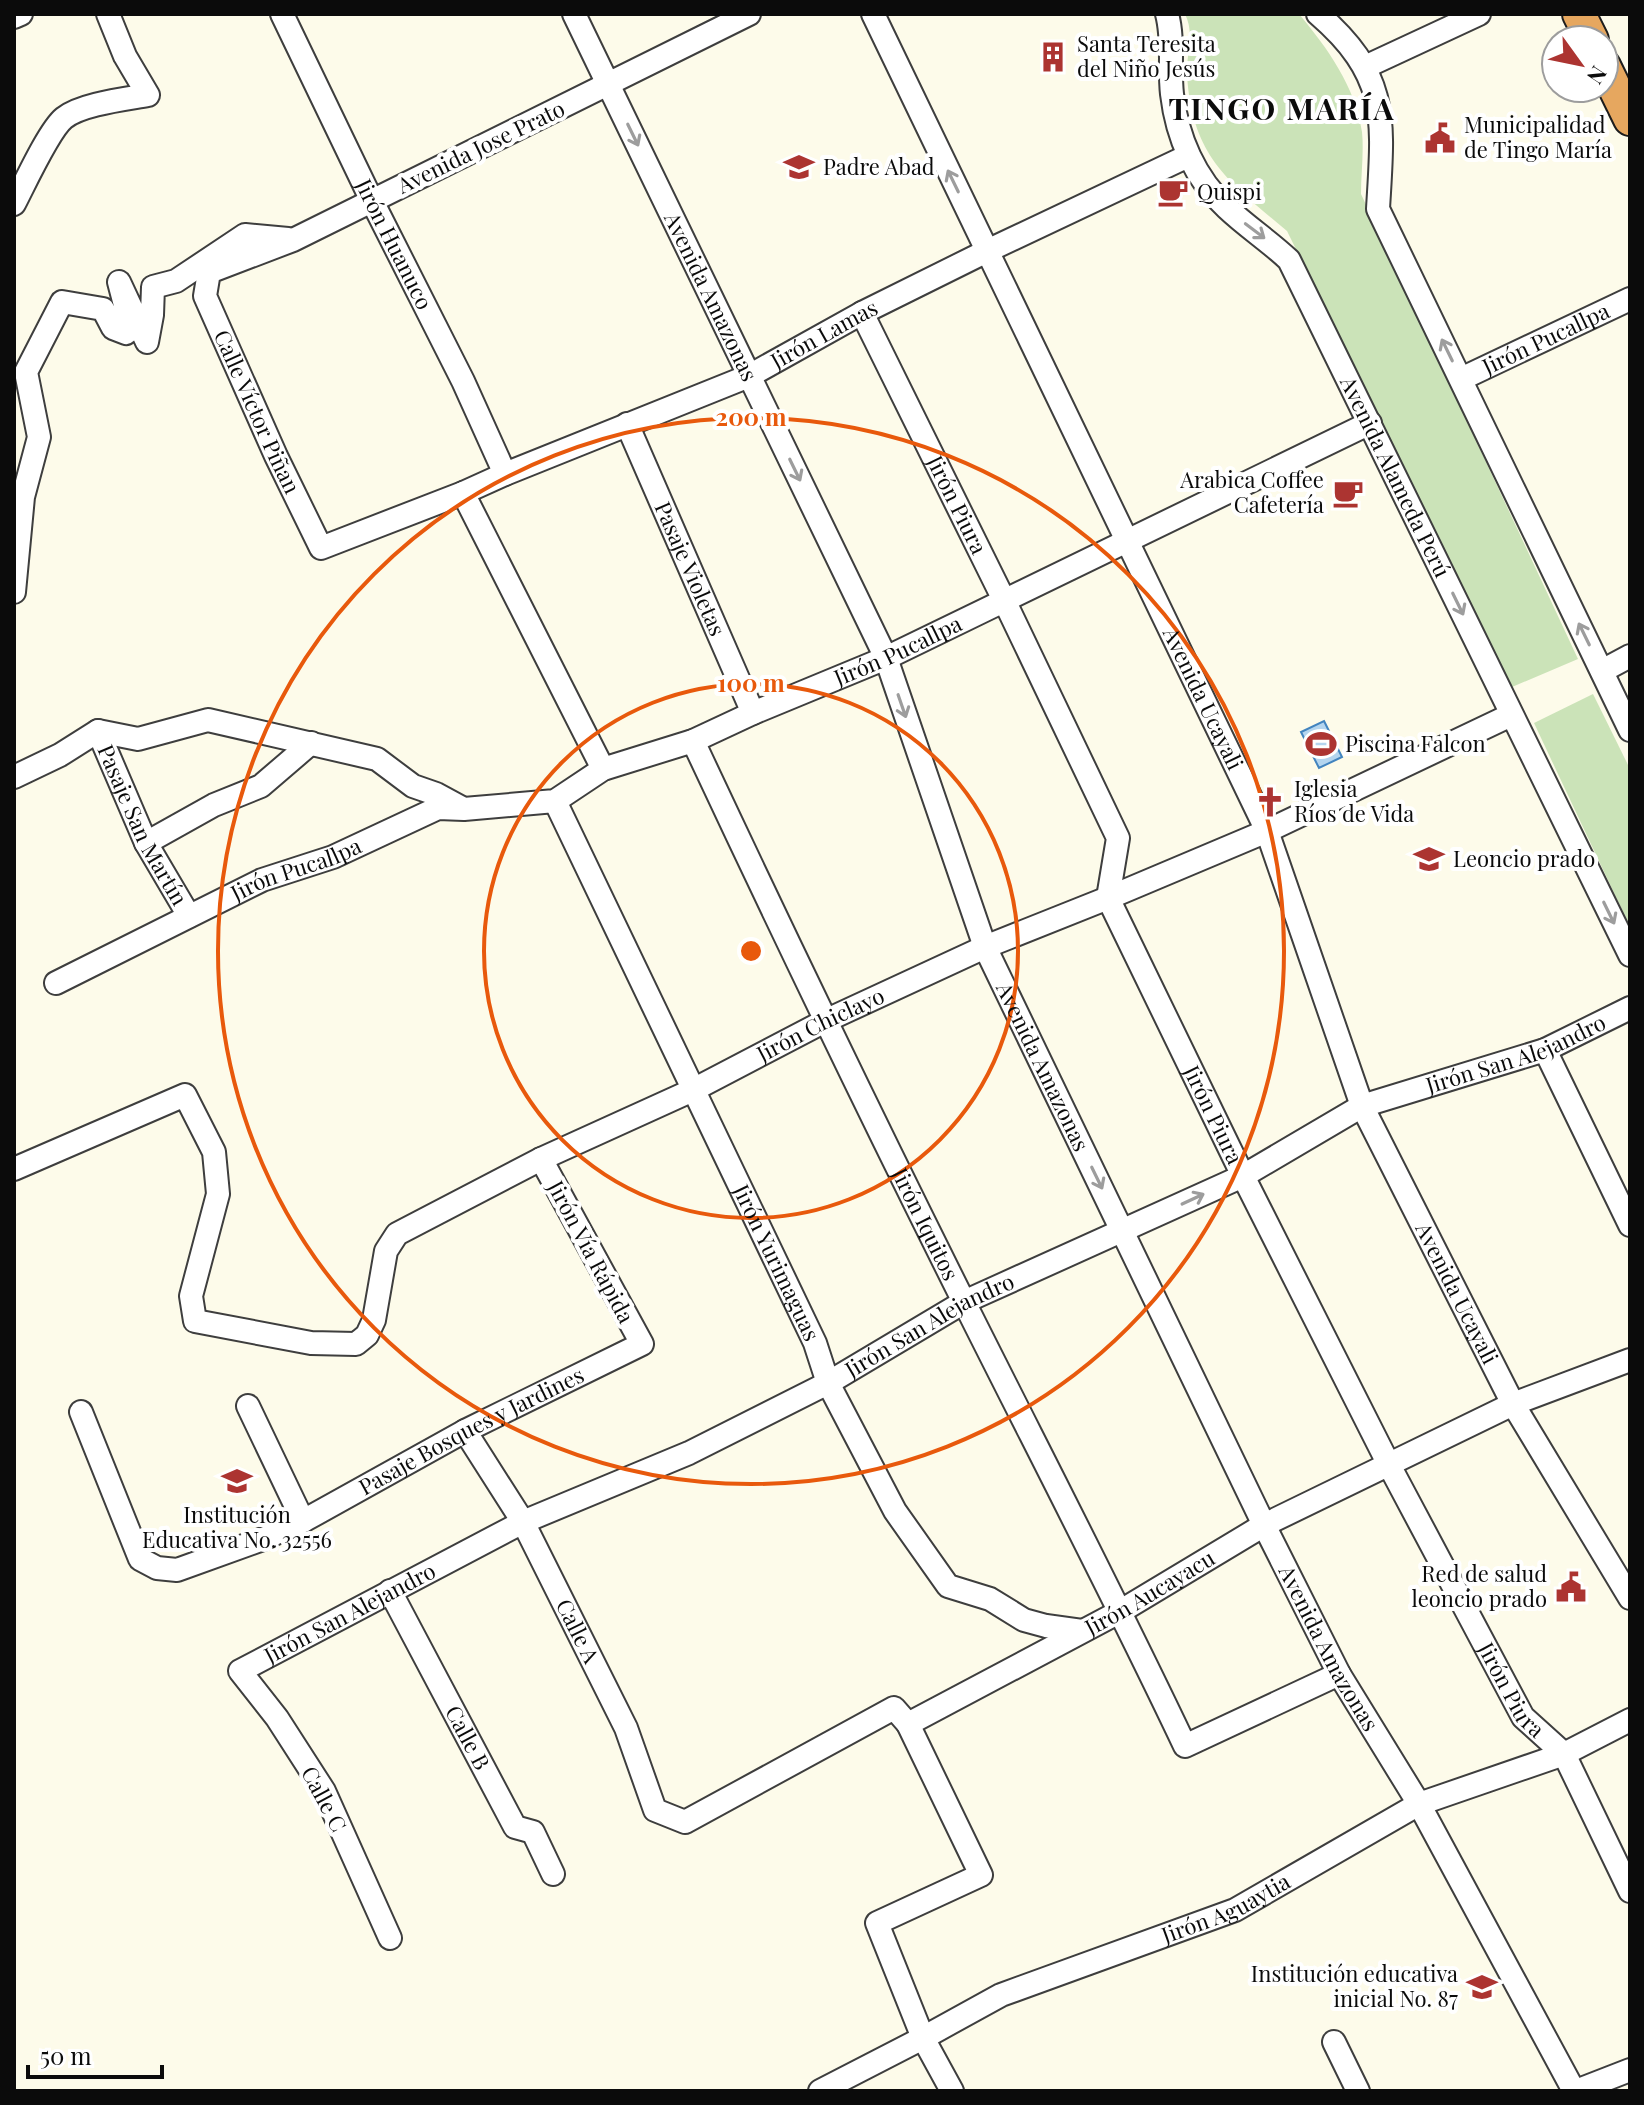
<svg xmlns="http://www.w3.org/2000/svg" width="1644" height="2105" font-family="'Playfair Display',serif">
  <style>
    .green { fill: #cbe3b8 }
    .water { fill: #b4d5ef; stroke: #4284bf; stroke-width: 2 }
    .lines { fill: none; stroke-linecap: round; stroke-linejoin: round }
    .minor-casing { stroke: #3e3e3e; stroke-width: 26 }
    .highway-casing { stroke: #1c1c1c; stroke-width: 36 }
    .minor { stroke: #fff; stroke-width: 22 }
    .highway { stroke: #e6a75f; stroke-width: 32 }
    .oneway { stroke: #9d9d9d }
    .ring { fill: none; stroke: #e8590c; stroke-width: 4 }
    .labels { text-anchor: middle; stroke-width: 8; stroke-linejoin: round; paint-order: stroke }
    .poi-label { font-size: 22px; fill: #0b0b0b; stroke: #fff; text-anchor: start }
    .street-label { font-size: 22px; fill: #0b0b0b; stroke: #fff }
    .district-label { font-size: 30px; font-weight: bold; letter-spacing: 2px; fill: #0b0b0b; stroke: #fff }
    .centre { fill: #e8590c; stroke: #fff; stroke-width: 4 }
    .ring-label { font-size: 24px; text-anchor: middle; font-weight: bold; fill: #e8590c; stroke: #fff; stroke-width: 8; stroke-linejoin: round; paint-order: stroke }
  </style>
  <rect width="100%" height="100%" fill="#fdfbea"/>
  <g class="green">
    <path d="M1185,14H1299C1328,49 1355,86 1362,132C1364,152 1361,174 1361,194L1578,659L1512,687L1287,231C1229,182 1192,157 1187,75C1186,53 1195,34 1185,14Z"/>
    <path d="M1593,694L1630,769V927L1534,723Z"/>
  </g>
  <path class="water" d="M1324,721L1342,757L1319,768L1301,732Z"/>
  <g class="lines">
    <g class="minor-casing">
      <g id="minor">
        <path id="s1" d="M282,14L372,201L463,381L505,474"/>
        <path id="s2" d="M574,14L886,658L985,947L1264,1525L1339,1674L1419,1804L1574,2091"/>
        <path id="s3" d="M749,14L293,240L209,272L205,296L276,456L321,548L463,493L505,474L749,376L862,313L987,251L1188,156"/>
        <path id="s4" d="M873,14L1267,831L1362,1106L1513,1404L1630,1598"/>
        <path id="s5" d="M1167,14C1174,40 1169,68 1172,94C1177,137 1195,179 1227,208C1247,227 1269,241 1289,260L1630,955"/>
        <path d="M1318,14C1391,77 1383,122 1378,209L1630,730"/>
        <path d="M14,17L21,14"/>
        <path d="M1365,67L1479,14"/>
        <path d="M14,204C24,185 49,130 64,118C81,104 126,99 148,95L125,56L108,14"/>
        <path id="s6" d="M862,313L1004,600L1118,838L1108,898L1243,1176L1389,1465L1523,1717L1564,1754L1630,1891"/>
        <path id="s7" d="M1461,379L1630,299"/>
        <path id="s8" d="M627,424L753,713"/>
        <path d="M463,493L603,769"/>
        <path d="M14,592L23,497L39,437L26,372L62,302L103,309L113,328L126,333L131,328L119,282L147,342L152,315L153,287L176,281L245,235L288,239"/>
        <path d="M1602,671L1630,656"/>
        <path id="s9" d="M98,731L146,843L189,916"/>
        <path id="s10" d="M693,741C781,929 871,1116 964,1302C1038,1450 1114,1596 1185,1746L1339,1674"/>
        <path d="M14,777L60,755L98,731L138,739L208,720L377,759L413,786L436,794L460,807"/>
        <path id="s11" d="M555,801L815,1343L828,1383L895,1511L948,1586L990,1599L1024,1620L1046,1626L1082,1631"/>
        <path d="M146,843L214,805L261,786L311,743"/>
        <path id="s12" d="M56,983L262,880L333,857L438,808L464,809L555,801L603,769L693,741L753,713L886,658L1370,423"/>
        <path d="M1545,1050L1630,1225"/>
        <path id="s13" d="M14,1169L185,1095L214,1152L218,1194L191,1296L195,1321L311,1343L356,1344L367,1335L374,1320L386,1251L397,1234L541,1159L693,1090L825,1021L985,947L1108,898L1267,831L1511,715"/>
        <path d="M248,1406L303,1521"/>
        <path id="s14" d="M81,1412L140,1559L157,1568L177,1570L263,1539L303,1521L465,1431L642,1344L541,1159"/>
        <path id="s15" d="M465,1431L523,1522L626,1728L655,1810L685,1822L894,1708L908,1724L1121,1611L1264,1525L1513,1404L1630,1360"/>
        <path id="s16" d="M390,1591L515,1827L533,1832L553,1874"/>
        <path d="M908,1724L981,1875L877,1923L923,2038L952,2091"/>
        <path id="s17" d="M390,1938L324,1791L277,1718L240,1671L523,1522L689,1453L828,1383L964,1302L1243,1176L1362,1106L1545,1050L1630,1008"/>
        <path d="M1334,2042L1358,2091"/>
        <path id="s18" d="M820,2091L923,2038L1001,1995L1235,1910L1419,1804L1564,1754L1630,1720"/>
        <path d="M1576,2091L1630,2070"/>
      </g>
    </g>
    <g class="highway-casing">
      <g id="highway">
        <path d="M1579,14L1592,40"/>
        <path d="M1604,66L1630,119"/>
      </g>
    </g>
    <use href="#minor" class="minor"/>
    <use href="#highway" class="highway"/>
  </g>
  <defs><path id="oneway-shaft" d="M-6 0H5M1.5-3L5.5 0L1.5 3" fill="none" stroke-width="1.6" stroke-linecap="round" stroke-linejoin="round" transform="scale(2)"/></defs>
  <g class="oneway">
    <use href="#oneway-shaft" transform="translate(633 135) rotate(64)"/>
    <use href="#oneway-shaft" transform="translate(953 181) rotate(-116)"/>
    <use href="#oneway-shaft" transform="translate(1255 231) rotate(37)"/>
    <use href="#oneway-shaft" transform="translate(1447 350) rotate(-116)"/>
    <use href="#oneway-shaft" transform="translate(795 470) rotate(64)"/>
    <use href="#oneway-shaft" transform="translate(1458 604) rotate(64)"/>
    <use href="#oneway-shaft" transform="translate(1584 634) rotate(-116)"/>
    <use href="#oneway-shaft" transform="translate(902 706) rotate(71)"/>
    <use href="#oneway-shaft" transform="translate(1609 913) rotate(64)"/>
    <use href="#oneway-shaft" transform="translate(1097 1178) rotate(64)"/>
    <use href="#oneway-shaft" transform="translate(1193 1199) rotate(-25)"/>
  </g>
  <g class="ring">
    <circle cx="751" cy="951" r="267"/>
    <circle cx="751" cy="951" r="533"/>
  </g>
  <defs>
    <g id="building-bare" transform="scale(2.4)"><path d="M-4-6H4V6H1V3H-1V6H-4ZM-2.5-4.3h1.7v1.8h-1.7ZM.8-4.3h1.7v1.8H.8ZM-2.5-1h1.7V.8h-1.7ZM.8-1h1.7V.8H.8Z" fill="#ac3431" stroke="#fff" stroke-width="2.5" paint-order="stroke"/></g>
    <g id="civic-bare" transform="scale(2.4)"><path d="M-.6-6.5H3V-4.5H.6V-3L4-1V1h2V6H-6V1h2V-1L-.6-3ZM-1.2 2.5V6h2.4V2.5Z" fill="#ac3431" stroke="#fff" stroke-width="2.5" paint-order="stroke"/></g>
    <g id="school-bare" transform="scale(2.4)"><path d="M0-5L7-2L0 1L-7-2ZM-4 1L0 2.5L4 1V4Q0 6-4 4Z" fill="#ac3431" stroke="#fff" stroke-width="2.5" paint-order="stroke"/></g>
    <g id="cafe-bare" transform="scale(2.4)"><path d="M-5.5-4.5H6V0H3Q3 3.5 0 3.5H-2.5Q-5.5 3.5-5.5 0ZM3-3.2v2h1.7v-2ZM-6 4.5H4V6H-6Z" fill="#ac3431" stroke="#fff" stroke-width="2.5" paint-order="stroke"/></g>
    <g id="stadium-bare" transform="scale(2.4)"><path d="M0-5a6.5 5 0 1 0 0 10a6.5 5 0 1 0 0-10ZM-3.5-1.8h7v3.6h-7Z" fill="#ac3431" stroke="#fff" stroke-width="2.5" paint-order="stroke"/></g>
    <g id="church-bare" transform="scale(2.4)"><path d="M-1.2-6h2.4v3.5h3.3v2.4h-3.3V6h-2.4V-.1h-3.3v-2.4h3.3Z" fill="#ac3431" stroke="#fff" stroke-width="2.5" paint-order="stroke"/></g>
  </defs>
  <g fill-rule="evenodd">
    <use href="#building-bare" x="1053" y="57"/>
    <use href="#civic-bare" x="1440" y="138"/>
    <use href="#school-bare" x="799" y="167"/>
    <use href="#cafe-bare" x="1173" y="192"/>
    <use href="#cafe-bare" x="1348" y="493"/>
    <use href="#stadium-bare" x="1321" y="744"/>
    <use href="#church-bare" x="1270" y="802"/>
    <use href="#school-bare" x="1429" y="859"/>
    <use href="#school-bare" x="237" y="1481"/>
    <use href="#civic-bare" x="1571" y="1587"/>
    <use href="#school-bare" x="1482" y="1987"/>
  </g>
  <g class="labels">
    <g class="poi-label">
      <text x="1077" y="52">Santa Teresita<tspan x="1077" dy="25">del Niño Jesús</tspan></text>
      <text x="1464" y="133">Municipalidad<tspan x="1464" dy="25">de Tingo María</tspan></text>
      <text x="823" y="175">Padre Abad</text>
      <text x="1197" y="200">Quispi</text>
      <text x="1324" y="488" text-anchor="end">Arabica Coffee<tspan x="1324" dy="25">Cafetería</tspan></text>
      <text x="1345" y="752">Piscina Falcon</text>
      <text x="1294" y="797">Iglesia<tspan x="1294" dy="25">Ríos de Vida</tspan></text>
      <text x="1453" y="867">Leoncio prado</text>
      <text x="237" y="1523" text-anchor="middle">Institución<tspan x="237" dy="25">Educativa No. 32556</tspan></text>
      <text x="1547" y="1582" text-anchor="end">Red de salud<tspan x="1547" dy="25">leoncio prado</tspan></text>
      <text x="1458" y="1982" text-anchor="end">Institución educativa<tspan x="1458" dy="25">inicial No. 87</tspan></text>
    </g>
    <g class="street-label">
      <text transform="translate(481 147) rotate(-26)" y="8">Avenida Jose Prato</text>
      <text dy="8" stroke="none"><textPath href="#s1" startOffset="256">Jirón Huanuco</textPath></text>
      <text dy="8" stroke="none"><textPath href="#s2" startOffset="314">Avenida Amazonas</textPath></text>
      <text dy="8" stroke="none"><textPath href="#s3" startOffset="1448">Jirón Lamas</textPath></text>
      <text dy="8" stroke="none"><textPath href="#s7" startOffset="94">Jirón Pucallpa</textPath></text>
      <text dy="8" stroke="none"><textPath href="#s3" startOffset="750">Calle Víctor Piñan</textPath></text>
      <text dy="8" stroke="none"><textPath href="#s5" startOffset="532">Avenida Alameda Perú</textPath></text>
      <text dy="8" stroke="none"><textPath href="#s6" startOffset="214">Jirón Piura</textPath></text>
      <text dy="8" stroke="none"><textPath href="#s8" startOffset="158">Pasaje Violetas</textPath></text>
      <text dy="8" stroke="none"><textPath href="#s12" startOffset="914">Jirón Pucallpa</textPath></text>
      <text dy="8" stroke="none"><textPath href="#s4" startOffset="760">Avenida Ucayali</textPath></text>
      <text dy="8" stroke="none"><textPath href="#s9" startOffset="104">Pasaje San Martín</textPath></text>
      <text dy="8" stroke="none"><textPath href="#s12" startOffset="266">Jirón Pucallpa</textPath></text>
      <text dy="8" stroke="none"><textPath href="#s13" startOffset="1180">Jirón Chiclayo</textPath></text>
      <text dy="8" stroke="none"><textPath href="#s17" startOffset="1728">Jirón San Alejandro</textPath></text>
      <text dy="8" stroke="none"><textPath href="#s2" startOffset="1154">Avenida Amazonas</textPath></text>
      <text dy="8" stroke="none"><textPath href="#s6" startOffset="886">Jirón Piura</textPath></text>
      <text dy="8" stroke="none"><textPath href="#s10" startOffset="536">Jirón Iquitos</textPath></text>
      <text transform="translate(591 1252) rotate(62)" y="8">Jirón Vía Rápida</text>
      <text dy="8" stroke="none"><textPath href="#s11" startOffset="512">Jirón Yurimaguas</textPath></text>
      <text dy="8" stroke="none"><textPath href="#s4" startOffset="1408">Avenida Ucayali</textPath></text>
      <text dy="8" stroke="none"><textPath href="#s17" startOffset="1080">Jirón San Alejandro</textPath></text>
      <text dy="8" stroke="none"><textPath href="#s14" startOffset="524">Pasaje Bosques y Jardines</textPath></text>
      <text dy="8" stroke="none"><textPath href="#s15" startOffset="992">Jirón Aucayacu</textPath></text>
      <text dy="8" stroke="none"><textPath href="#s17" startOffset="432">Jirón San Alejandro</textPath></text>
      <text dy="8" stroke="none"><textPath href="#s15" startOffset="230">Calle A</textPath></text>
      <text dy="8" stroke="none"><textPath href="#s2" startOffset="1802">Avenida Amazonas</textPath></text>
      <text dy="8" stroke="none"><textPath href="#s6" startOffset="1534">Jirón Piura</textPath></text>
      <text dy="8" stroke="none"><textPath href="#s16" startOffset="166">Calle B</textPath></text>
      <text transform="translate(324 1799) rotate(62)" y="8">Calle C</text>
      <text dy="8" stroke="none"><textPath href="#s18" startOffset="446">Jirón Aguaytia</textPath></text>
    </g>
    <g class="district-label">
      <text x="1282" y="120">TINGO MARÍA</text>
    </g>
  </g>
  <circle cx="751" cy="951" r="12" class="centre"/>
  <g class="ring-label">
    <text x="751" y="426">200 m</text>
    <text x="751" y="692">100 m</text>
  </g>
  <rect width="1644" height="2105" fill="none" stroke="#0b0b0b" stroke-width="32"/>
  <g transform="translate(1580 64) rotate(123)"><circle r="38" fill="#ffffff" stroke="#9d9d9d" stroke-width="2"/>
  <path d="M0-6L14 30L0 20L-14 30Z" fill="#ac3431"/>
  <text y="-12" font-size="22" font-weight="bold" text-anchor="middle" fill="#0b0b0b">N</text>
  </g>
  <path d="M28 2065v12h134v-12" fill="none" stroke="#0b0b0b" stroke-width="4"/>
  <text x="40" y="2065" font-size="24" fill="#0b0b0b" stroke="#ffffff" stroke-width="6" paint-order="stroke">50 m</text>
</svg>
